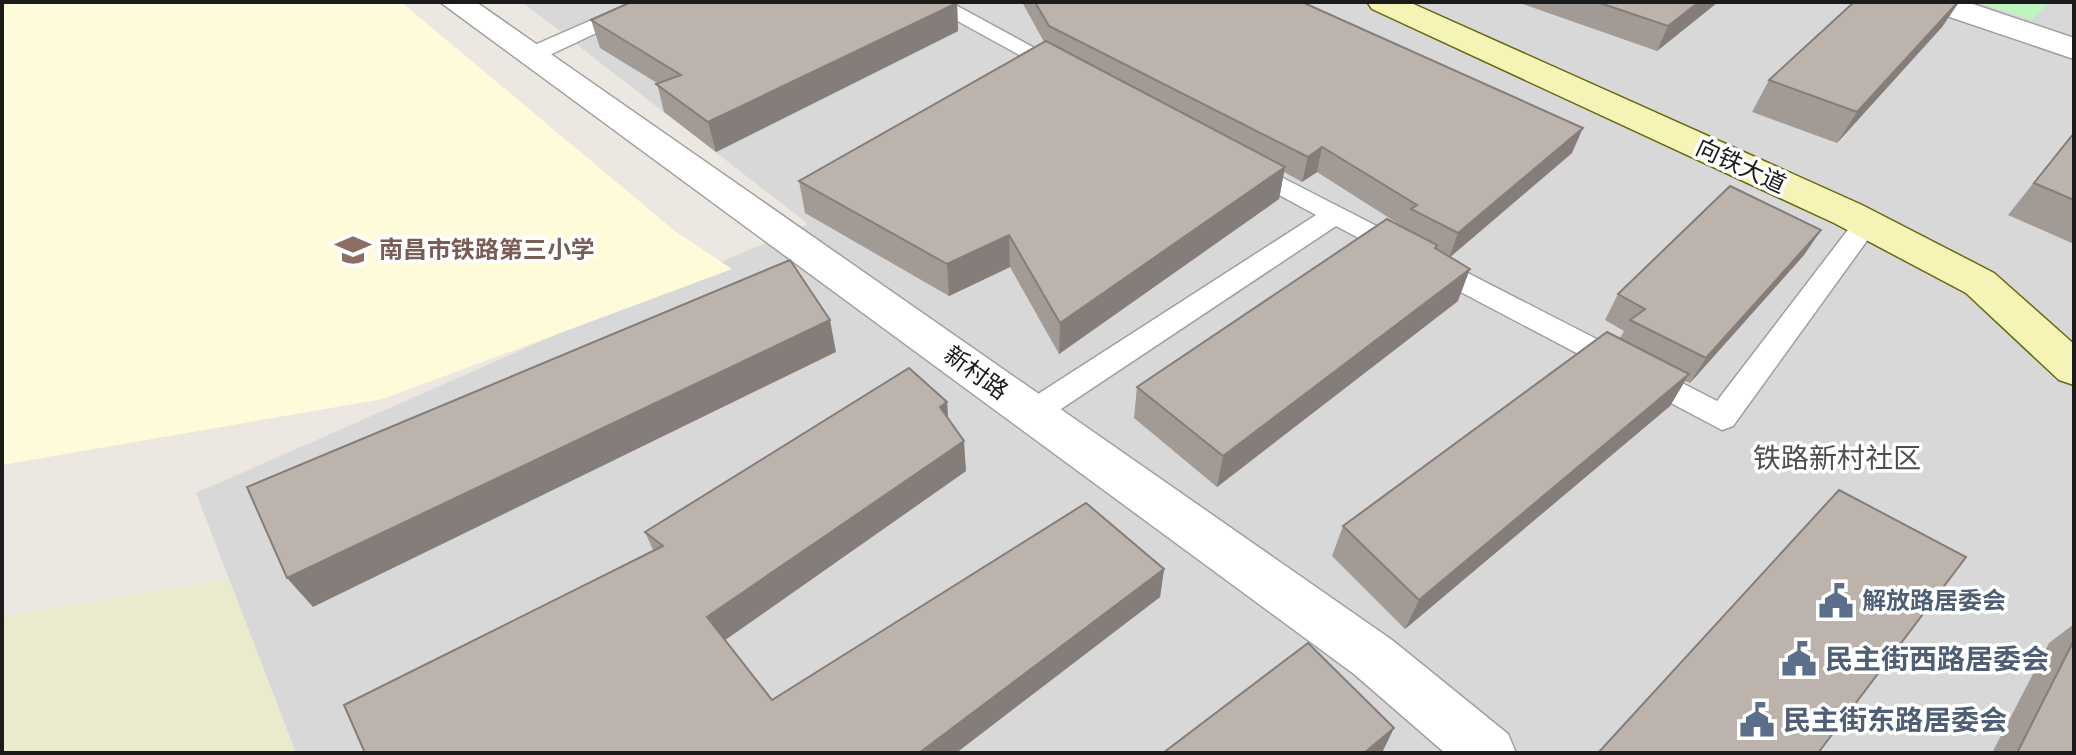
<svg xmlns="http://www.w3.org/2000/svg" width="2076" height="755" font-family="'Alegreya Sans','Noto Sans SC',sans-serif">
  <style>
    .residential { fill: #d9d8d8 }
    .education { fill: #fdfbd9 }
    .farmland { fill: #eaeacc }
    .park { fill: #bef5bf }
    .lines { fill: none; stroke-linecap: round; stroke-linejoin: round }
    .lane-casing { stroke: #9f9f9f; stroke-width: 3 }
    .street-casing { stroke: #9f9f9f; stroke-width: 3 }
    .secondary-casing { stroke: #64690b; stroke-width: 3 }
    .lane { fill: #fff; fill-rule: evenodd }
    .street { fill: #fff; fill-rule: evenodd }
    .secondary { fill: #f5f4b6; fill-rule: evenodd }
    .wall { fill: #a29a95 }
    .shaded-wall { fill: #847d79 }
    .building { fill: #bcb3ad; stroke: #847d79; stroke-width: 2 }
    .labels { text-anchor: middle; stroke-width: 7; stroke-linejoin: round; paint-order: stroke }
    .street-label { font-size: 24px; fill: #1b1b1b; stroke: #fff }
    .education-label { font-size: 24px; font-weight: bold; fill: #785e54; stroke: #fff; text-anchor: start }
    .service-label { font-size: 24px; font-weight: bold; fill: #4e5e75; stroke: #fff; text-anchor: start }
    .quarter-label { font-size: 28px; fill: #4e4e4e; stroke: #fff }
    .near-service-label { font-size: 28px; font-weight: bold; fill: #4e5e75; stroke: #fff; text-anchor: start }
  </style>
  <rect width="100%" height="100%" fill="#ece7e1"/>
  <path class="residential" d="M522,2H2074V753H296L196,493L808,224Z"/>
  <path class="education" d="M2,2H401L675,231L732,269L383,399L2,465Z"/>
  <path class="farmland" d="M229,579L296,753H2V617Z"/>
  <path class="park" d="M1978,2H2050L2032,20Z"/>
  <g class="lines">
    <g class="lane-casing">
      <g id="lane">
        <path d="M633,2H662L539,60L531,62L520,55L523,50Z"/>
        <path d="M923,2H950L1075,70L1072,75H1056Z"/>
        <path d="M1244,158L1717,401L1857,218H1875L1879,224L1733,426L1722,430L1336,226L1043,421L1032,425L1021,421L1017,413L1021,405L1316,215L1235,171L1231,166L1235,161Z"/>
      </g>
    </g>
    <g class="street-casing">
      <g id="street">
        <path d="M440,2H476L1392,640L1508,734L1516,753H1445L1354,674Z"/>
        <path d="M1921,2H1967L2074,38V59L1926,9Z"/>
      </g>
    </g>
    <g class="secondary-casing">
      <path id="secondary" d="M1367,2H1409L1862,205L1994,273L2074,344V385L2059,380L1966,293L1834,223L1372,9Z"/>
    </g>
    <use href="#lane" class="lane"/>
    <use href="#street" class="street"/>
    <use href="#secondary" class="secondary"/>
  </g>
  <g class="wall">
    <path d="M1022,2H1302L1572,153L1450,257L1458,301L1217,487L1134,418L1137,387L1405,228L1317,172L1302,182L1284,172L1279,199L1059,354L1010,267L949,296L805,213L799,181L1044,42Z"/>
    <path d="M1517,2H1718L1657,51Z"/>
    <path d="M1854,2H1959L1942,27L1837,143L1752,112L1769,80Z"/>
    <path d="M957,3L958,31L716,152L664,112L657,83L600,48L591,20Z"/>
    <path d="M2074,132V244L2008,215Z"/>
    <path d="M1821,230L1804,255L1690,383L1685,381L1670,406L1405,629L1332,556L1343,526L1620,338L1624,331L1605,320L1618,294Z"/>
    <path d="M947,402L948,419L966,471L725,640L772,700L1164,569L1160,597L956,753H365L653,550L645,532Z"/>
    <path d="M2074,624V753H1992L2049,643Z"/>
  </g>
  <g class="shaded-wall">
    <path d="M1699,2H1718L1657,51L1668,26Z"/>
    <path d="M1958,2H1959L1942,27L1837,143L1857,112Z"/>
    <path d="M957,3L958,31L716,152L708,122Z"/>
    <path d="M1583,128L1572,153L1449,258L1458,233Z"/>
    <path d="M1322,147L1317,172L1302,182L1308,157Z"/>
    <path d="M1285,167L1279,199L1059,354L1060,323Z"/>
    <path d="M1821,230L1804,255L1690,383L1706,358Z"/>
    <path d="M1009,235L1010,267L949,296L947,264Z"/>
    <path d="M1470,269L1458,301L1217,487L1223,456Z"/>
    <path d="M830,320L836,352L313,607L287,578Z"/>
    <path d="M1689,374L1670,406L1405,629L1419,600Z"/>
    <path d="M947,402L949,432L940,407Z"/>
    <path d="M964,441L966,471L718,645L707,617Z"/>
    <path d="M1164,569L1160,597L956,753H919Z"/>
    <path d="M1394,728L1382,753H1364Z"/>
  </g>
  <g class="building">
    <path d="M631,2H956L957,3L708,122L656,84L681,75L591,20Z"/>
    <path d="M1035,2H1302L1583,128L1458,233L1411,209L1417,205L1322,147L1308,157L1049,26Z"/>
    <path d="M1597,2H1699L1668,26Z"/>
    <path d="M1854,2H1958L1857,112L1769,80Z"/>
    <path d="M1046,41L1285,167L1060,323L1009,235L947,264L799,181Z"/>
    <path d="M2074,133V200L2034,183Z"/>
    <path d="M1730,186L1821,230L1706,358L1630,320L1645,309L1618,294Z"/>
    <path d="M1387,219L1437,245L1435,248L1470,269L1223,456L1137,387Z"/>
    <path d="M790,260L830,320L287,578L247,487Z"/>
    <path d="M1607,332L1689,374L1419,600L1343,526Z"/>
    <path d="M909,368L947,402L940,407L964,441L707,617L772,700L1086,503L1164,569L919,753H365L344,705L663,546L645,532Z"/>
    <path d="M1839,490L1966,557L1818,753H1598Z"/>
    <path d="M2074,640V753H2017Z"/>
    <path d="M1308,643L1394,728L1364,753H1163Z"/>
  </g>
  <defs>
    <g id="school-bare" transform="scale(2.76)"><path d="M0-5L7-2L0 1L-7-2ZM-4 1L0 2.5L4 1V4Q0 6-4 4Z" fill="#8d6e63" stroke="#fff" stroke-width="2.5" paint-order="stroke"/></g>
    <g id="civic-bare" transform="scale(2.76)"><path d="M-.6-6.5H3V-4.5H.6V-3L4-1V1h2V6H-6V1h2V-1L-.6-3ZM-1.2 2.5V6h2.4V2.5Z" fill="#5c6f8a" stroke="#fff" stroke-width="2.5" paint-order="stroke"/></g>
  </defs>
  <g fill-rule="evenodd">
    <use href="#school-bare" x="353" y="250"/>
    <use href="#civic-bare" x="1836" y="601"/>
    <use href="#civic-bare" x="1799" y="659"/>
    <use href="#civic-bare" x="1757" y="720"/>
  </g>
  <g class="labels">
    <g class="street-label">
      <text transform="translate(1741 166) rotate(25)" y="8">向铁大道</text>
      <text transform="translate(976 373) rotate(36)" y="8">新村路</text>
    </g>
    <g class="education-label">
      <text x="379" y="258">南昌市铁路第三小学</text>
    </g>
    <g class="service-label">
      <text x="1862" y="609">解放路居委会</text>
    </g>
    <g class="quarter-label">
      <text x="1837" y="468">铁路新村社区</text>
    </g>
    <g class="near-service-label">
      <text x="1825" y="669">民主街西路居委会</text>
      <text x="1783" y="730">民主街东路居委会</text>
    </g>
  </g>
  <rect width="2076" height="755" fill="none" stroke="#1b1b1b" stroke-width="8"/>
</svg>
